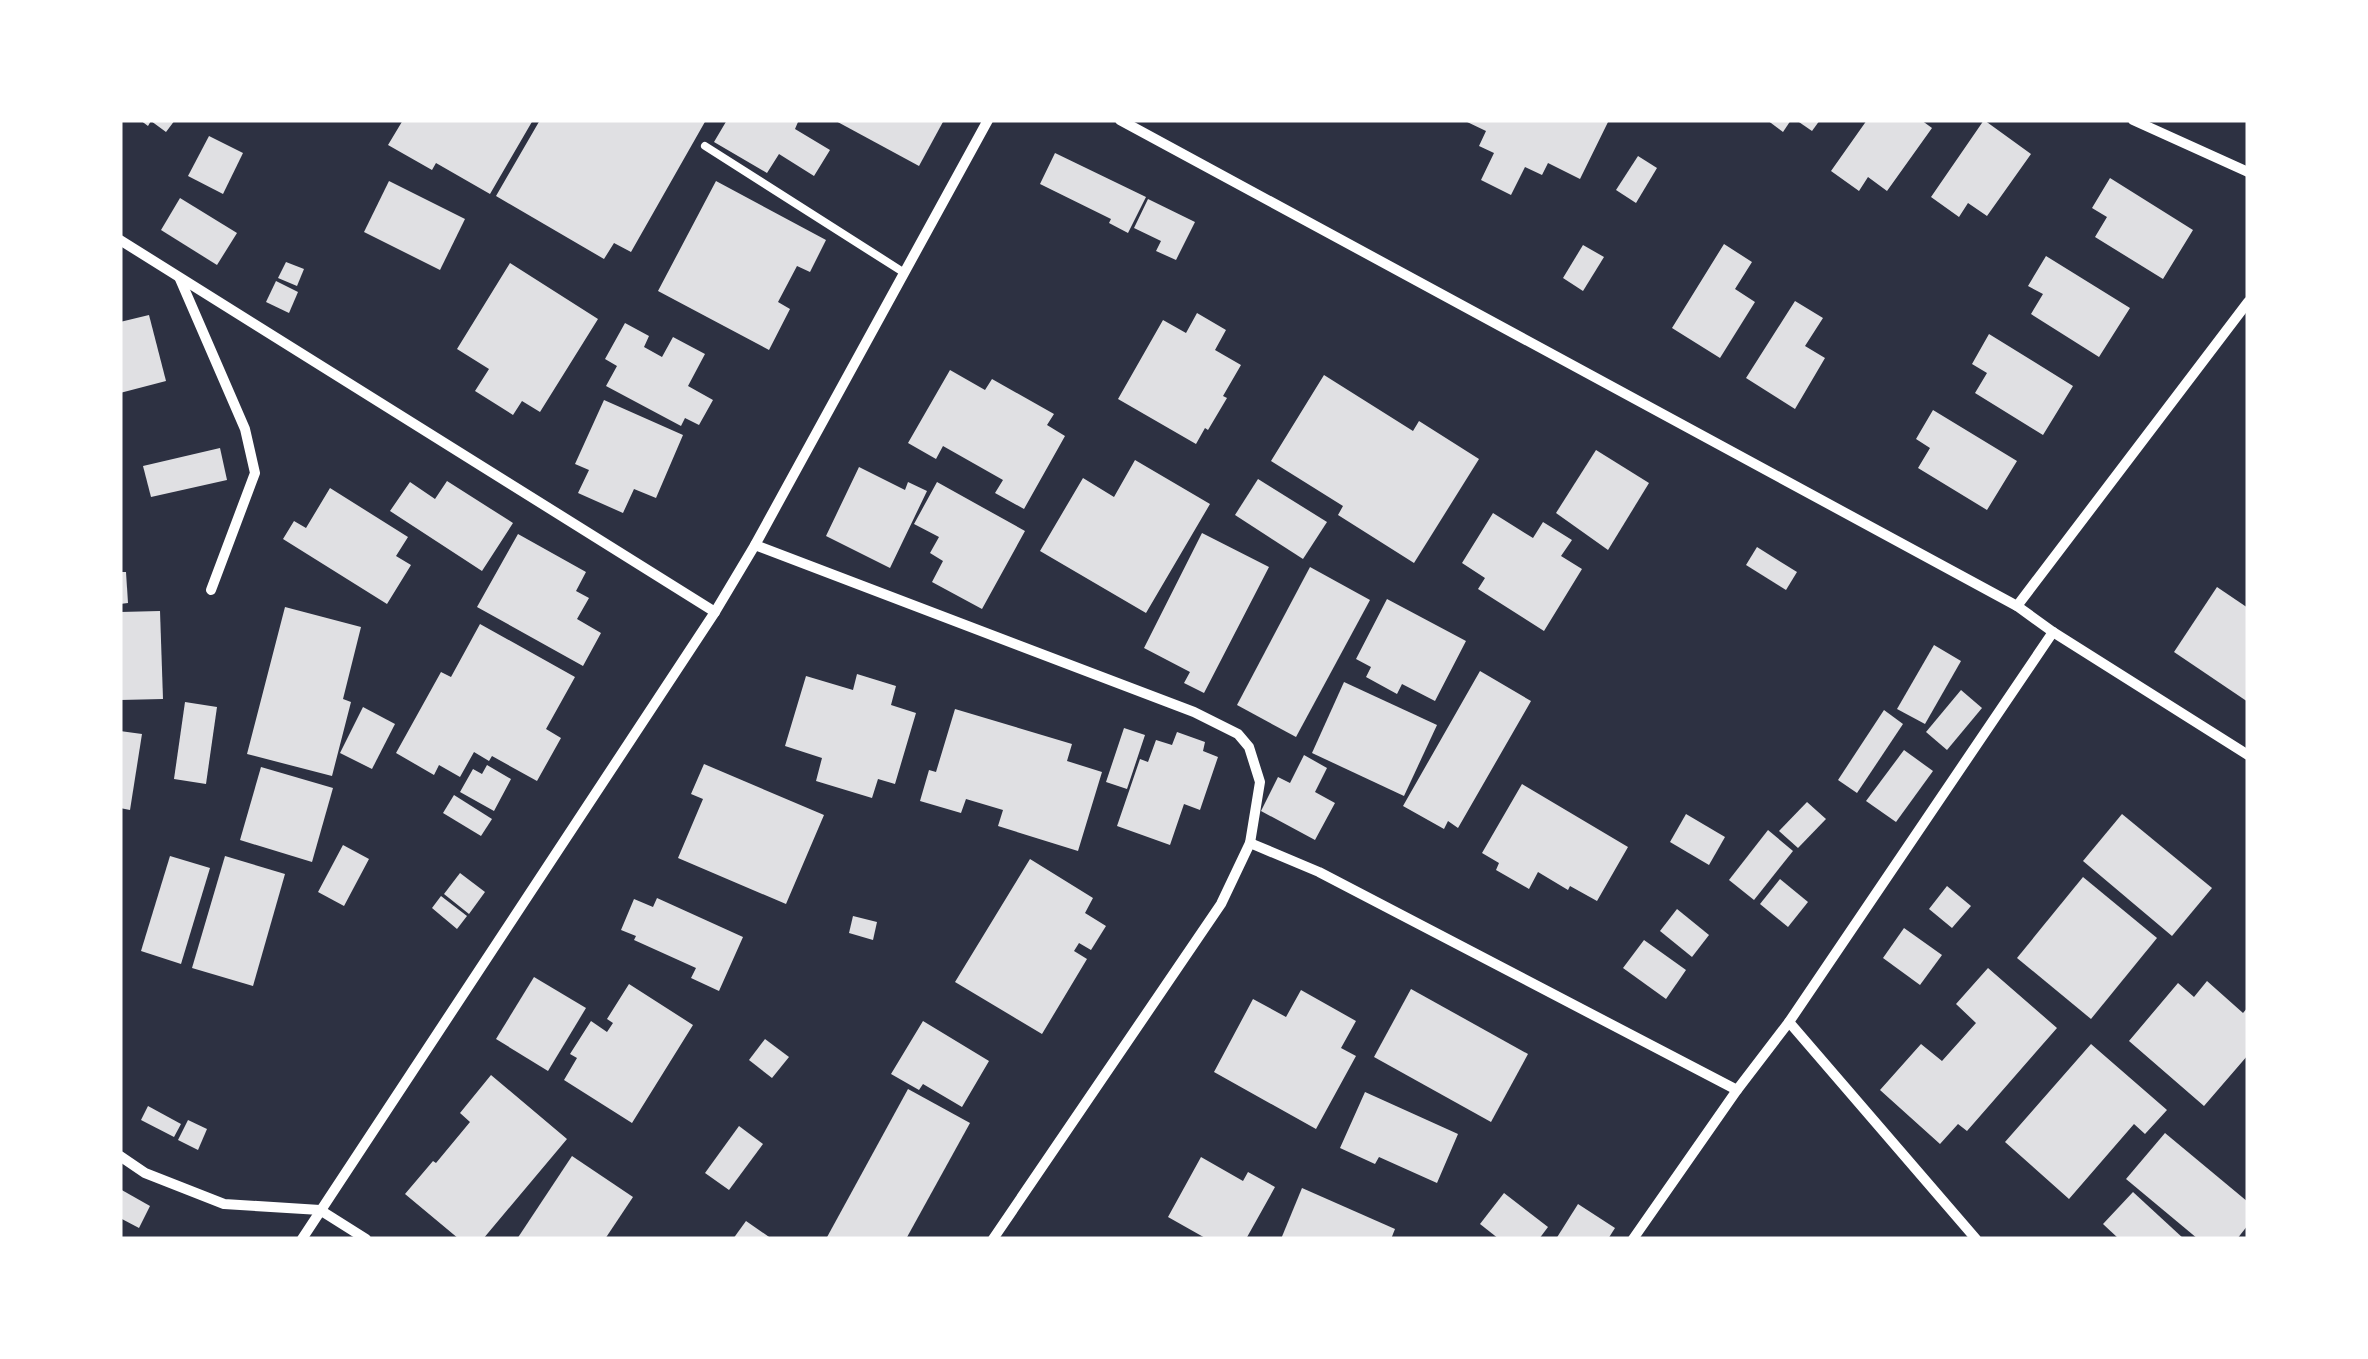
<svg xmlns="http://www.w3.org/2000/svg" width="2368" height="1359" font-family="Ubuntu,sans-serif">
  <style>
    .building { fill: #e0e0e3 }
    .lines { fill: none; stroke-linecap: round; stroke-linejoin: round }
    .service { stroke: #fff; stroke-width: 8 }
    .minor { stroke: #fff; stroke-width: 10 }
  </style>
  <rect width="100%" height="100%" fill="#2d3142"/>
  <g class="building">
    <path d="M140,120H175L166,132L151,121L148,126Z"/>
    <path d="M403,120H533L490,194L436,163L432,170L388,145Z"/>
    <path d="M540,120H706L631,252L614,243L604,259L496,196Z"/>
    <path d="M727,120H794L798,122L795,129L830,150L814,176L779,154L767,173L714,142Z"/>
    <path d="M834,120H944L919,166Z"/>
    <path d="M1463,120H1609L1580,179L1548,163L1542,175L1525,167L1511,195L1481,180L1494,153L1479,146L1486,131Z"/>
    <path d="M1767,120H1791L1783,132Z"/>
    <path d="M1796,120H1820L1812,131Z"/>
    <path d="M1867,120H1921L1932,128L1887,191L1868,177L1859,191L1831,171Z"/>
    <path d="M1984,120L2031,154L1987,216L1968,203L1959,217L1931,197Z"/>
    <path d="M209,136L243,153L223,194L188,176Z"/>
    <path d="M1055,153L1146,197L1128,233L1109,223L1111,219L1040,184Z"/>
    <path d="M1638,156L1657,168L1636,203L1616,190Z"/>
    <path d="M2110,178L2193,230L2163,279L2095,237L2107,217L2092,208Z"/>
    <path d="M389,181L465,219L440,270L364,232Z"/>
    <path d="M716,181L826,240L810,272L797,266L778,302L790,309L769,350L658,291Z"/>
    <path d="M180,198L237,233L217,265L161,230Z"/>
    <path d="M1148,199L1195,222L1176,260L1156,251L1161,241L1134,228Z"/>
    <path d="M1724,244L1752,262L1735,289L1755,302L1720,358L1672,328Z"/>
    <path d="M1583,245L1604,257L1583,291L1563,278Z"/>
    <path d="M2046,256L2130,308L2099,357L2031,314L2043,294L2028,286Z"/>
    <path d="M286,262L304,269L297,286L278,278Z"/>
    <path d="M510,263L598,319L540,412L522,401L513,415L475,391L489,369L457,349Z"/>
    <path d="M276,281L298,292L289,313L266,302Z"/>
    <path d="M1795,301L1823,318L1805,346L1825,358L1795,409L1746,378Z"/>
    <path d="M1197,313L1226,330L1215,350L1241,365L1223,396L1227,398L1208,430L1205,428L1196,444L1118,399L1163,320L1186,333Z"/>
    <path d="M149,315L166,381L120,393V322Z"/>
    <path d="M625,323L649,336L644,347L662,357L673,337L705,354L688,386L713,400L699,425L685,418L681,426L606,386L617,366L605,359Z"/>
    <path d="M1989,334L2073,386L2043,435L1975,393L1987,373L1972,364Z"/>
    <path d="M950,370L985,390L992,379L1054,414L1047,425L1065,436L1024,509L995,493L1003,480L943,446L936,459L908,443Z"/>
    <path d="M1324,375L1413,431L1419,421L1479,459L1414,563L1338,515L1343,506L1271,461Z"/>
    <path d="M604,400L683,435L656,498L634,489L623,513L578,493L589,470L575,464Z"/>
    <path d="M1933,410L2017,461L1987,510L1918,468L1930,448L1916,439Z"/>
    <path d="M220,448L227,480L151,497L143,466Z"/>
    <path d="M1596,450L1649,483L1608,550L1556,513Z"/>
    <path d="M1135,460L1210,504L1146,613L1040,551L1083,478L1114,497Z"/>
    <path d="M859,467L905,490L908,482L927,491L890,568L826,536Z"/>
    <path d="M1258,479L1327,522L1303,559L1235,515Z"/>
    <path d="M447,481L513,523L482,571L390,511L410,482L435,499Z"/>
    <path d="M937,482L1025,531L982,609L932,582L943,561L930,553L939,537L914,524Z"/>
    <path d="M330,488L408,537L396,556L411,565L387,604L283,539L294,521L306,528Z"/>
    <path d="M1493,513L1533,538L1543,522L1572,540L1561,556L1582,569L1544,631L1478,589L1485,578L1462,563Z"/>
    <path d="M1202,533L1269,567L1204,693L1184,683L1190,672L1144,648Z"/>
    <path d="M518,534L586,572L576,591L589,598L577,619L601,633L583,666L477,607Z"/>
    <path d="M1757,547L1797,572L1786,590L1746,565Z"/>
    <path d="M1310,567L1370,600L1296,737L1237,705Z"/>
    <path d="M120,572H126L128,603L120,604Z"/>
    <path d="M2217,587L2248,608V702L2174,652Z"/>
    <path d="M1387,599L1466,641L1435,701L1402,684L1397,694L1366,677L1371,667L1356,659Z"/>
    <path d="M285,607L361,627L343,699L351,702L332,776L247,754Z"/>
    <path d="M160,611L163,699L120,700V612Z"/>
    <path d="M480,624L575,677L546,729L561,738L537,781L492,756L489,761L474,752L460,777L439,765L434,775L396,753L441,672L451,677Z"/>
    <path d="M1934,645L1961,661L1925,724L1897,709Z"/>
    <path d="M1480,671L1531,701L1458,828L1448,821L1444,829L1403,806Z"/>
    <path d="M857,674L896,686L891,705L916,713L895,784L878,779L872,798L816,781L822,758L785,746L806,676L853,690Z"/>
    <path d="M1344,682L1437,725L1404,796L1312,753Z"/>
    <path d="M1961,690L1982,708L1947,750L1926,732Z"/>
    <path d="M185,702L217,707L206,784L174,779Z"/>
    <path d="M363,707L395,724L372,769L340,753Z"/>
    <path d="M955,709L1072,744L1067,761L1102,772L1078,851L998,826L1003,810L966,799L961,813L920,801L929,770L936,772Z"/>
    <path d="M1884,710L1903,724L1857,793L1838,780Z"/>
    <path d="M1124,728L1145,735L1127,789L1106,782Z"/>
    <path d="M120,731L142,734L130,810L120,808Z"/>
    <path d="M1177,732L1205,742L1203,751L1218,757L1200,810L1184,804L1170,845L1117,826L1140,759L1148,762L1156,740L1172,745Z"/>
    <path d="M1904,750L1933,771L1896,822L1866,801Z"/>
    <path d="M1304,755L1327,768L1315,792L1335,803L1315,840L1261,811L1278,777L1290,783Z"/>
    <path d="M704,764L824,815L786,904L678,858L703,799L691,794Z"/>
    <path d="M487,765L511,779L494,811L460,792L473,769L482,774Z"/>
    <path d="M261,767L333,788L312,862L240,840Z"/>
    <path d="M1522,784L1628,847L1597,901L1570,886L1568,890L1538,872L1529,889L1496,870L1499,863L1482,853Z"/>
    <path d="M454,795L492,819L481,836L443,813Z"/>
    <path d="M1807,802L1826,819L1798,848L1779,831Z"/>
    <path d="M1686,814L1725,837L1709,865L1670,842Z"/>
    <path d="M2122,814L2212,888L2172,936L2083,861Z"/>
    <path d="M1768,830L1793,851L1754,900L1729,880Z"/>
    <path d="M343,845L369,859L344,906L318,892Z"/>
    <path d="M170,856L210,868L181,964L141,951Z"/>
    <path d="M225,856L285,874L253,986L192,968Z"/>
    <path d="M1030,859L1093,898L1085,913L1106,926L1091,950L1079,943L1074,951L1087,959L1042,1034L955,982Z"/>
    <path d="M460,873L485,892L469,914L444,894Z"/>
    <path d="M2083,877L2157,938L2091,1019L2017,958Z"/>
    <path d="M1780,879L1808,902L1788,927L1760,904Z"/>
    <path d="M1947,886L1971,906L1952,928L1929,909Z"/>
    <path d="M441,896L467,916L457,929L432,908Z"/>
    <path d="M657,898L743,937L719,991L691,978L696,968L634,940L636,936L621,930L634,899L653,907Z"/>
    <path d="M1677,909L1709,935L1692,957L1660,931Z"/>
    <path d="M853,916L877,922L873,940L849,933Z"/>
    <path d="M1904,928L1942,955L1920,985L1883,958Z"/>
    <path d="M1644,940L1686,970L1666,999L1623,968Z"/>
    <path d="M1988,968L2057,1028L1967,1131L1958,1124L1940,1144L1880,1090L1921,1044L1942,1061L1976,1023L1956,1004Z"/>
    <path d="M534,977L586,1008L548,1071L496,1039Z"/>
    <path d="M2207,981L2243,1013L2248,1007V1055L2204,1106L2129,1041L2178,983L2194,997Z"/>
    <path d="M629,984L693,1025L632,1123L564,1080L577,1058L570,1054L591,1021L607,1032L613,1023L607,1019Z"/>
    <path d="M1411,989L1528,1054L1491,1122L1374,1057Z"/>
    <path d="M1301,990L1356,1021L1341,1048L1356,1056L1316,1129L1214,1072L1253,999L1286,1017Z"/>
    <path d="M923,1021L989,1061L962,1107L923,1084L919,1090L891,1074Z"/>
    <path d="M765,1039L789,1057L772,1078L749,1060Z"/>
    <path d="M2091,1044L2167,1110L2145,1134L2134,1124L2069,1199L2005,1142Z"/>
    <path d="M491,1075L567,1139L483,1239H459L405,1194L433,1161L436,1163L470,1122L460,1113Z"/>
    <path d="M908,1089L970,1123L906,1239H826Z"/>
    <path d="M1365,1092L1458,1134L1437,1183L1379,1157L1375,1164L1340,1148Z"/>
    <path d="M148,1106L181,1124L174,1137L141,1120Z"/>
    <path d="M188,1120L207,1129L198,1150L178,1140Z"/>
    <path d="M739,1126L763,1144L729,1190L705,1173Z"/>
    <path d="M2165,1133L2248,1202V1225L2237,1239H2198L2126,1179Z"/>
    <path d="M572,1156L633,1197L605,1239H517Z"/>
    <path d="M1201,1157L1243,1181L1248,1172L1275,1187L1246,1239H1207L1168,1217Z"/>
    <path d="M1302,1188L1395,1229L1391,1239H1281Z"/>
    <path d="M120,1189L150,1206L139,1228L120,1218Z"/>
    <path d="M2133,1192L2184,1239H2119L2103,1224Z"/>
    <path d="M1504,1193L1548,1227L1539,1239H1499L1480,1224Z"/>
    <path d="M1578,1204L1615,1228L1608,1239H1556Z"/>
    <path d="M746,1221L772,1239H733Z"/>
  </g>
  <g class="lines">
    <path class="service" d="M705,146L903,272"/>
    <g class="minor">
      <path d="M1120,120L2017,606L2053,632L2248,755"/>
      <path d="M2133,120L2248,172"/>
      <path d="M120,240L715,612"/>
      <path d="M180,279L245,429L255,473L211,590"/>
      <path d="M755,545L1194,712L1238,734L1249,747L1260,782L1250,843"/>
      <path d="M2017,606L2248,302"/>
      <path d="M1789,1022L1976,1239"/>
      <path d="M120,1156L145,1173L224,1204L320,1210L366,1239"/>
      <path d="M302,1239L715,612L755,545L988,120"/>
      <path d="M993,1239L1221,904L1250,843L1319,872L1737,1090"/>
      <path d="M1633,1239L1737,1090L1789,1022L2053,632"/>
    </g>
  </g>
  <rect width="2368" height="1359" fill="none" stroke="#ffffff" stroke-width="245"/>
</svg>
